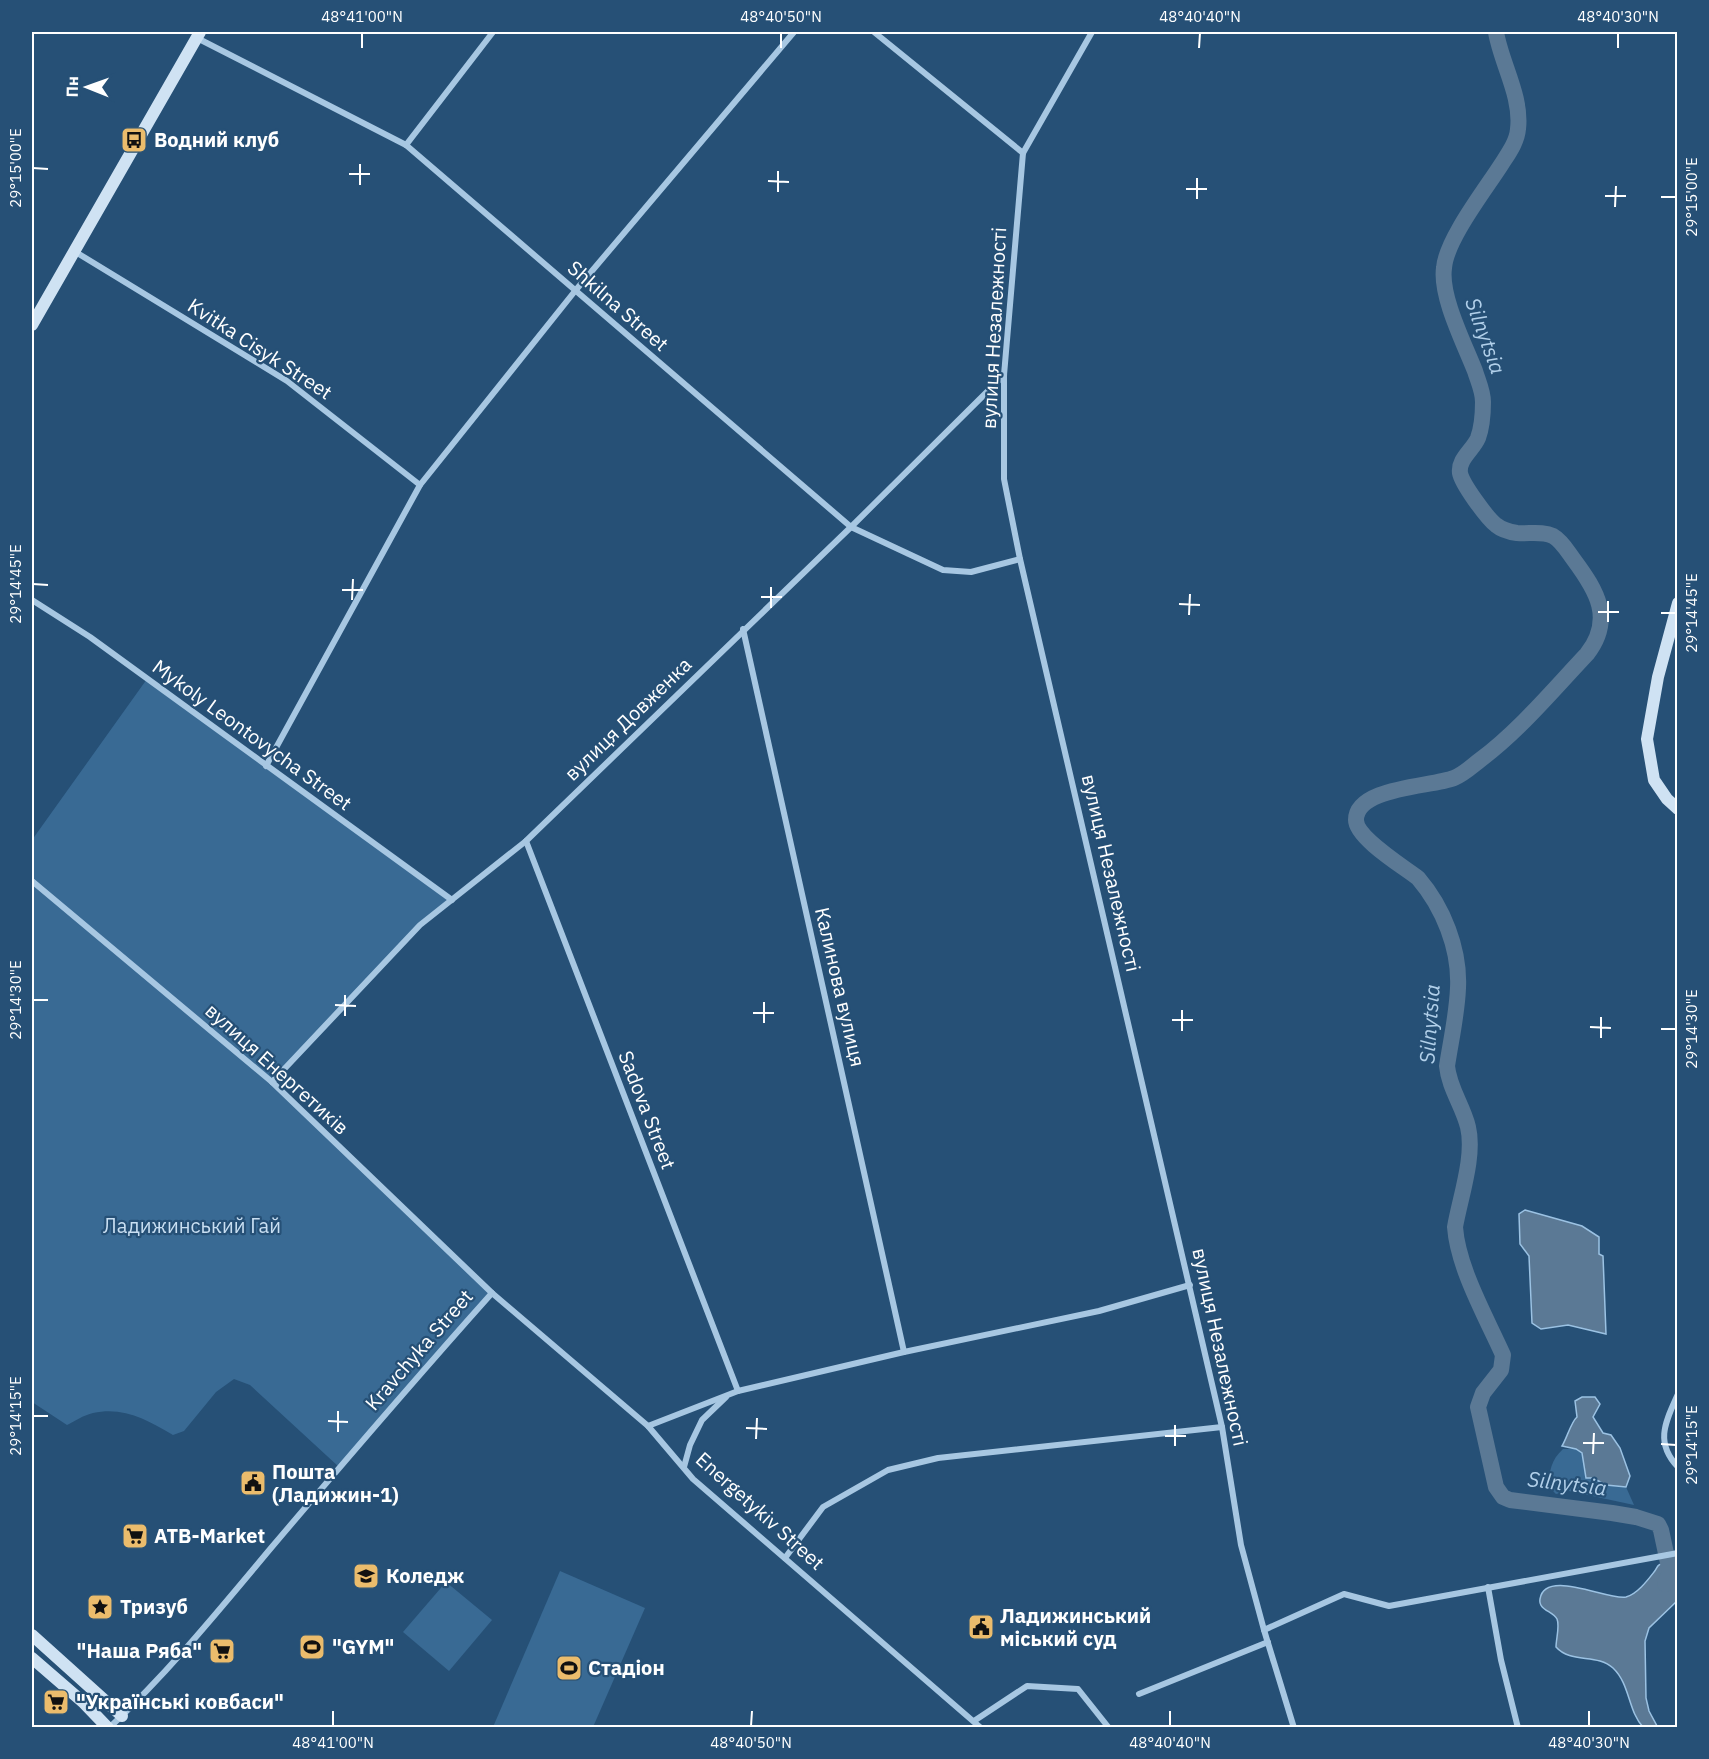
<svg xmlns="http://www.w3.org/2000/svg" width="1709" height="1759" font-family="'IBM Plex Sans',sans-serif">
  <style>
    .green { fill: #396a94 }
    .water { fill: #5b7995; stroke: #9bc2e3; stroke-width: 1.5 }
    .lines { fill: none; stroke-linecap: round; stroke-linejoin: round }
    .river { stroke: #5b7995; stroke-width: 16 }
    .street { stroke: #a7c7e2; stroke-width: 6 }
    .secondary { stroke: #cfe2f3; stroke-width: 12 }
    .ticks { fill: none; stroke: #fff; stroke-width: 2 }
    .labels { text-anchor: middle; stroke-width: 4.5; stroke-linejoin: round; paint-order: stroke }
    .poi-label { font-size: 20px; font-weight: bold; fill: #fff; stroke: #265076; text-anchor: start }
    .street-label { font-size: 20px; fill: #fff; stroke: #265076 }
    .park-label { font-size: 20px; fill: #c9dff2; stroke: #265076 }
    .water-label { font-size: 21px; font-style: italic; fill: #b2d0ea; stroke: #265076 }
    .neatline { fill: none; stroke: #fff; stroke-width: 2 }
    .ticks-label { font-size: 15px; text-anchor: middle; fill: #fff }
  </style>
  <rect width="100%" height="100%" fill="#265076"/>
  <g class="green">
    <path d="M147,679L452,900L421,924L272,1082L492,1293L339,1467L250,1385L234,1379L216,1392L184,1431L173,1435C148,1420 123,1406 93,1413C84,1415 75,1421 67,1425L32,1402V840Z"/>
    <path d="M1563,1449H1576L1582,1453L1587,1478H1593L1606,1485L1626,1487L1634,1505L1569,1491L1556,1494L1549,1487C1549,1471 1551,1460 1563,1449Z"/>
    <path d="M560,1571L645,1608L593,1727H493Z"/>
    <path d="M446,1582L492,1620L449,1671L403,1632Z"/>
  </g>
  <g class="water">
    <path d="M1525,1210L1582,1226L1599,1237V1254L1603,1256L1606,1334L1568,1325L1541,1329L1532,1323L1529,1256L1520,1244L1519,1214Z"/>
    <path d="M1582,1397H1595L1600,1404L1593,1417L1603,1433L1611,1435L1620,1448L1630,1476L1626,1487L1606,1485L1593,1478H1586L1582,1453L1576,1449L1562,1446C1567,1438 1571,1422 1577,1417L1575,1401Z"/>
    <path d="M1677,1561V1601L1649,1628L1645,1641L1646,1698L1649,1711L1657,1726L1655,1727H1643C1628,1711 1630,1684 1613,1668C1597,1653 1571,1664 1556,1647C1556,1639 1560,1626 1557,1619C1553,1611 1538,1610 1540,1599C1545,1568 1609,1601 1626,1597C1637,1594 1647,1581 1654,1572C1656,1570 1657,1566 1659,1565C1663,1562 1673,1562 1677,1561Z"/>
  </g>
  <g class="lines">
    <path class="river" d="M1496,32C1501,63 1522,96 1518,129C1517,142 1508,154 1501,165C1485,190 1446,240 1444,268C1440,296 1464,343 1475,371C1478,381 1483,391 1483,402C1483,413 1482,427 1478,438C1473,450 1458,459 1460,473C1462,484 1487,518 1496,525C1502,530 1510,532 1517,533C1529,534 1543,531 1553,536C1562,541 1568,552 1574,560C1597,591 1614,619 1587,654C1553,690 1520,730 1480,760C1472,766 1464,774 1454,778C1431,787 1356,787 1356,820C1356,838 1404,867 1418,878C1443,907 1460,949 1458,988C1457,1014 1451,1040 1447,1066C1449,1088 1463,1106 1468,1127C1475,1156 1460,1198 1455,1227C1458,1268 1486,1317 1503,1355L1501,1370L1483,1393L1478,1407L1496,1487L1503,1497L1510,1500L1612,1513L1636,1517L1658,1524L1661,1530L1670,1572L1665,1584"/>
    <g class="street">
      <path d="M874,32L1023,153"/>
      <path d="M1092,32L1023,153L1004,375V479L1020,559L1222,1427L1241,1545L1264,1630L1294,1728"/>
      <path d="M197,38L406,145L851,527L943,570L971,572L1020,559"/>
      <path d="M406,145L493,32"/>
      <path d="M74,251L287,381L420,485"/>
      <path d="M32,600L90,637L452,900"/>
      <path d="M743,629L904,1352"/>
      <path d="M266,766L420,485L575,291L794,32"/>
      <path d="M526,841L738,1391"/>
      <path d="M32,881L272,1082L492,1293L648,1426L693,1479L981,1728"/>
      <path d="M272,1082L420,925L526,841L851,527L1004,375"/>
      <path d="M1678,1394C1666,1421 1654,1442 1678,1467"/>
      <path d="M648,1426L738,1391L904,1352L1099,1311L1190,1285"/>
      <path d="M684,1467L690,1445L702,1420L726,1397"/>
      <path d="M785,1558L823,1507L888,1470L938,1458L1222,1427"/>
      <path d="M1488,1587L1501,1660L1518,1728"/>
      <path d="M1264,1630L1344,1594L1389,1606L1678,1553"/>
      <path d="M1139,1694L1268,1642"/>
      <path d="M974,1721L1027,1686L1078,1689L1109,1728"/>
      <path d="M109,1728C168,1673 220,1609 271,1548C344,1462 417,1377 492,1293"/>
    </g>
    <g class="secondary">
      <path d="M32,325L200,32"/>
      <path d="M1678,603L1658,677L1647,739L1654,780L1667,799L1678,809"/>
      <path d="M32,1635L122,1716"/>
      <path d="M32,1658L84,1703L108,1728"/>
    </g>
  </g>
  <path class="ticks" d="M362,48V33M781,48V33M1199,48L1200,33M1618,48V33M33,168L48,169M349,174H370M768,181L789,182M360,185V164M1186,189H1207M778,192V171M1605,196H1626M1661,197H1676M1197,199V178M1615,207L1616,186M33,584L48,585M342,590H363M761,597H782M352,600L353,579M1179,604L1200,605M771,608V587M1598,612H1619M1661,613H1676M1189,615L1190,594M1608,622V601M33,1000H48M335,1005L356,1006M753,1013H774M345,1016V995M1172,1020H1193M764,1023V1002M1590,1027L1611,1028M1661,1029H1676M1182,1031V1010M1601,1038V1017M33,1416H48M328,1421L348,1422M746,1428L767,1429M338,1432V1411M1165,1436H1186M756,1439L757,1418M1583,1443H1604M1661,1444L1676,1445M1175,1446V1425M1593,1454L1594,1433M333,1726V1711M751,1726L752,1711M1170,1726V1711M1589,1726V1711"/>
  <defs>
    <g id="bus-square" transform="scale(1.35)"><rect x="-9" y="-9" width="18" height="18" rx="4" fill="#ebbc6c" stroke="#265076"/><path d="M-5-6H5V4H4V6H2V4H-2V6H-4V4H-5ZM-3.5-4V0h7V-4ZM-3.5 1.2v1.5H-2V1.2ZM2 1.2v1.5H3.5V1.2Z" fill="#111"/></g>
    <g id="civic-square" transform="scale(1.35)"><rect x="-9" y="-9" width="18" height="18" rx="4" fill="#ebbc6c" stroke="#265076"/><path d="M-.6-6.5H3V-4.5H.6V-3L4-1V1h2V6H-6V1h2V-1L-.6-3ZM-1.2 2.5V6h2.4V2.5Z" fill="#111"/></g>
    <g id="supermarket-square" transform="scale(1.35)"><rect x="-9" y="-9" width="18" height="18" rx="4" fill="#ebbc6c" stroke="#265076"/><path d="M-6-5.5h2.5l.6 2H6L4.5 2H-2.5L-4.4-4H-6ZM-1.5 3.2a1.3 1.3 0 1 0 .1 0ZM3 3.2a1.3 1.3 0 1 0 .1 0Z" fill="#111"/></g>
    <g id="university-square" transform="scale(1.35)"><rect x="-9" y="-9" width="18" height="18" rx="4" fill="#ebbc6c" stroke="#265076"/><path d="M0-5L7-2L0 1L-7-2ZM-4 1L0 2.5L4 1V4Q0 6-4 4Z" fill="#111"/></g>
    <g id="sight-square" transform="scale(1.35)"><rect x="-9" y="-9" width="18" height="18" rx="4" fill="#ebbc6c" stroke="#265076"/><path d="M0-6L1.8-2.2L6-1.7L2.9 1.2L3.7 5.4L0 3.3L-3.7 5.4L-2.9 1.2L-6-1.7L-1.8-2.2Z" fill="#111"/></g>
    <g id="stadium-square" transform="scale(1.35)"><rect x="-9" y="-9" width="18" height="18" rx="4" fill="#ebbc6c" stroke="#265076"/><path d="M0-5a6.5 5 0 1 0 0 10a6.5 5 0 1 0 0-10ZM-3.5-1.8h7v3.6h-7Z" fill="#111"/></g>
  </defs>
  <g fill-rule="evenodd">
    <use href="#bus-square" x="134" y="140"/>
    <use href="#civic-square" x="253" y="1483"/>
    <use href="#supermarket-square" x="135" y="1536"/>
    <use href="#university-square" x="366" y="1576"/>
    <use href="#sight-square" x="100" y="1607"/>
    <use href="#civic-square" x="981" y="1627"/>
    <use href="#stadium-square" x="312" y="1647"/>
    <use href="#supermarket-square" x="222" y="1651"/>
    <use href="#stadium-square" x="569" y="1668"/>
    <use href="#supermarket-square" x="56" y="1702"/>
  </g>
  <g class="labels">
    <g class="poi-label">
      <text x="154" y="147">Водний клуб</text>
      <text x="272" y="1479">Пошта<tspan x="272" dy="23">(Ладижин-1)</tspan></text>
      <text x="154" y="1543">ATB-Market</text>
      <text x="386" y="1583">Коледж</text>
      <text x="120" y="1614">Тризуб</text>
      <text x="1000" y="1623">Ладижинський<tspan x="1000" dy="23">міський суд</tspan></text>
      <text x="332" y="1654">"GYM"</text>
      <text x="202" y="1658" text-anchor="end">"Наша Ряба"</text>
      <text x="588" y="1675">Стадіон</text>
      <text x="76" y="1709">"Українські ковбаси"</text>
    </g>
    <g class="street-label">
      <text transform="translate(618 306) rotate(41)" y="7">Shkilna Street</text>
      <text transform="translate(994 328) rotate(-87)" y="7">вулиця Незалежності</text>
      <text transform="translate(260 349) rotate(33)" y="7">Kvitka Cisyk Street</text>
      <text transform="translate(628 719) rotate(-44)" y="7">вулиця Довженка</text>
      <text transform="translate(252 735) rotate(36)" y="7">Mykoly Leontovycha Street</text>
      <text transform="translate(1111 873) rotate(77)" y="7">вулиця Незалежності</text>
      <text transform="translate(840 987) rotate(77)" y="7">Калинова вулиця</text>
      <text transform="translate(277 1069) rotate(42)" y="7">вулиця Енергетиків</text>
      <text transform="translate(647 1110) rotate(69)" y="7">Sadova Street</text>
      <text transform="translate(1220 1347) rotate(78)" y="7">вулиця Незалежності</text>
      <text transform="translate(419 1350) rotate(-49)" y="7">Kravchyka Street</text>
      <text transform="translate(760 1511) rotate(42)" y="7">Energetykiv Street</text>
    </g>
    <g class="park-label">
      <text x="192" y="1233">Ладижинський Гай</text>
    </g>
    <g class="water-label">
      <text transform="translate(1485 336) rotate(70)" y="7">Silnytsia</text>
      <text transform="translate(1430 1024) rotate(-86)" y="7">Silnytsia</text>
      <text transform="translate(1567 1484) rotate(7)" y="7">Silnytsia</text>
    </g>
  </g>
  <rect width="1709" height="1759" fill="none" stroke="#265076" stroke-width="66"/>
  <g transform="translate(87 87) rotate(271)" stroke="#265076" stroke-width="4.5" paint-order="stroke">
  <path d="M0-4.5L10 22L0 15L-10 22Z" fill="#ffffff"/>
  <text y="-9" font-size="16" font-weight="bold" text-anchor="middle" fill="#ffffff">Пн</text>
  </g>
  <rect x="33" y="33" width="1643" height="1693" class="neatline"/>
  <g class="ticks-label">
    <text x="362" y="22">48°41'00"N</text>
    <text x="781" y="22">48°40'50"N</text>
    <text x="1200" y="22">48°40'40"N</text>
    <text x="1618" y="22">48°40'30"N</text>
    <text transform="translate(16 168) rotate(-90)" y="5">29°15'00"E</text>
    <text transform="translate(1692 197) rotate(-90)" y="5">29°15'00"E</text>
    <text transform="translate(16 584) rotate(-90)" y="5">29°14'45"E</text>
    <text transform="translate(1692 613) rotate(-90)" y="5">29°14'45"E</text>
    <text transform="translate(16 1000) rotate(-90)" y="5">29°14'30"E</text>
    <text transform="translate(1692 1029) rotate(-90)" y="5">29°14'30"E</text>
    <text transform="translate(16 1416) rotate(-90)" y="5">29°14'15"E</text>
    <text transform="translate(1692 1445) rotate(-90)" y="5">29°14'15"E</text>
    <text x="333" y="1748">48°41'00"N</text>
    <text x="751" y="1748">48°40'50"N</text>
    <text x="1170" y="1748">48°40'40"N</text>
    <text x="1589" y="1748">48°40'30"N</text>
  </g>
</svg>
